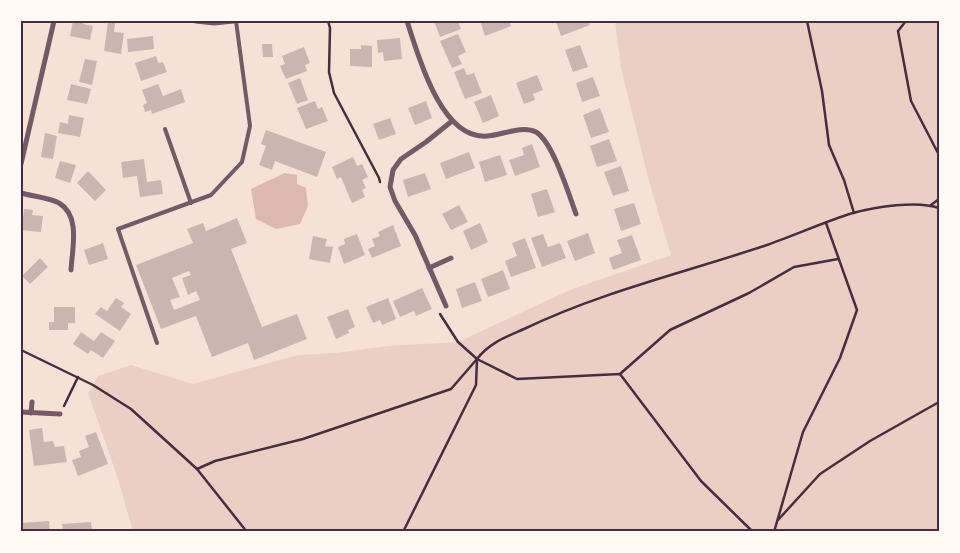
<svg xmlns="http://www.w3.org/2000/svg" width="960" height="553" font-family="'Asap Condensed',sans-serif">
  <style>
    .green { fill: #ebcfc5 }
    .water { fill: #dcb8b0 }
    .building { fill: #ccb4b1; fill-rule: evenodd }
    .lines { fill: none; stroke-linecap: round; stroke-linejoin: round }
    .path { stroke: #4a2c40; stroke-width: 2.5 }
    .service { stroke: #755966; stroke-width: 4 }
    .minor { stroke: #755966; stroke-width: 5 }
    .neatline { fill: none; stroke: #4a2c40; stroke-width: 2 }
  </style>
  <rect width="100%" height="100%" fill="#f7e1d7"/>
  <path class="green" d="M615,21H939V532H133L118,479L88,393L98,376L131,365L193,384L298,355L336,353L387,346L458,342L570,290L671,255L648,178L621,68Z"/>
  <path class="water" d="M285,173L297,175V184L306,188L308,206L300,224L276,229L256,219L251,189Z"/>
  <g class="building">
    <path d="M73,21H83V24L93,26L90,40L70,36Z"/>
    <path d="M434,21H458L461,29L440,37Z"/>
    <path d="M480,21H509L511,26L485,36Z"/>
    <path d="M558,21H588L590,25L561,36L556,22Z"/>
    <path d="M108,22L115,23L114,32L124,33L121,54L104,51Z"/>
    <path d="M458,34L466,52L458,56L462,64L452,68L440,41Z"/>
    <path d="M153,36L154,49L128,52L127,39Z"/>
    <path d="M400,38L402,59L384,61L383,52L378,53L377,40Z"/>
    <path d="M262,44H272L273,57H263Z"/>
    <path d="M361,45L372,46V67L350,66V49H361Z"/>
    <path d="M580,45L588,67L573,72L565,50Z"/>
    <path d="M304,47L310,63L305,65L307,71L286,79L280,66L285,64L282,56Z"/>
    <path d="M156,56L158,63L163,62L167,72L141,81L135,63Z"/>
    <path d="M85,59L97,61L92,85L79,82Z"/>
    <path d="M464,68L467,75L474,73L482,93L465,99L454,72Z"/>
    <path d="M537,75L543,90L533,94L535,100L524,104L516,83Z"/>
    <path d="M593,77L600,96L582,102L576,83Z"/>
    <path d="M300,78L308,100L297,104L288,83Z"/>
    <path d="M71,84L91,89L87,104L67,100Z"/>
    <path d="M158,84L163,96L181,89L185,102L152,114L151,110L145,112L143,105L147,103L142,90Z"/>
    <path d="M491,95L499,116L483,123L474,102Z"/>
    <path d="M315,101L318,109L322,107L328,121L306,129L297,108Z"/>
    <path d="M426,101L432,118L415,125L408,108Z"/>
    <path d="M600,108L609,132L591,138L583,115Z"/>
    <path d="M69,115L84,118L80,137L58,133L60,122L68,124Z"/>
    <path d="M390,118L396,134L379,140L373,124Z"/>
    <path d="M266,130L326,152L317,177L275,161L272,170L259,165L266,146L261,144Z"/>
    <path d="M45,133L57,136L53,159L41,157Z"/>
    <path d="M609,139L617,161L597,167L590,146Z"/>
    <path d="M532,144L540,167L515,176L509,160L524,155L522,148Z"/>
    <path d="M469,152L475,168L446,179L440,163Z"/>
    <path d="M500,155L507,175L485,182L479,162Z"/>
    <path d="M353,157L357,166L362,164L368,177L362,180L366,188L362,190L365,197L352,203L341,177L337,179L332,167Z"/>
    <path d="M144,159L147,182L161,180L163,194L140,197L137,176L123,178L121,162Z"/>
    <path d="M60,161L76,165L70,183L55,178Z"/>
    <path d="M621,166L629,191L613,196L604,172Z"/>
    <path d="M88,171L106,190L95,201L77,183Z"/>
    <path d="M425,173L431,189L408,197L403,180Z"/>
    <path d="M547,189L555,212L538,217L531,194Z"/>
    <path d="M634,203L641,224L621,231L614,209Z"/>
    <path d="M459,205L468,222L451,230L442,214Z"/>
    <path d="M24,209L33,210L32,215L43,216L41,232L21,230V218H23Z"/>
    <path d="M237,218L247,243L231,249L262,327L297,314L307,339L254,360L248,343L212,357L196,316L161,329L136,265L193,243L187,229L203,223L206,231ZM189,271L191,275L182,278L188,295L196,291L200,300L174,310L170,300L180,297L172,278Z"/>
    <path d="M480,223L488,242L471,250L463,231Z"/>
    <path d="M393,225L401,246L372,258L368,249L375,246L372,239L380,236L378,232Z"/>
    <path d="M588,233L595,253L575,261L567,241Z"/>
    <path d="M357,234L365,255L344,264L338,247L345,244L344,239Z"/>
    <path d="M543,234L548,247L560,243L566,258L542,267L531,238Z"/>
    <path d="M632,235L641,260L613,270L609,258L622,253L617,240Z"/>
    <path d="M313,236L327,239L325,246L333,247L330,263L309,259Z"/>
    <path d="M525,238L536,268L511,277L505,261L517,256L512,243Z"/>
    <path d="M103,243L108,259L89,265L84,250Z"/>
    <path d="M40,258L48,267L30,284L22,276Z"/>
    <path d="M503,270L510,289L488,297L481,279Z"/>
    <path d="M475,282L482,301L462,308L456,289Z"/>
    <path d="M422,288L432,309L416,316L414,311L400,317L393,301Z"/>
    <path d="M116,298L124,303L121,307L131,314L120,331L95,314L101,307L107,311Z"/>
    <path d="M388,298L396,319L382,325L380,320L373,323L366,307Z"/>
    <path d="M54,307H75V323H68V330H49V322H54Z"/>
    <path d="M348,309L355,327L348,330L349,333L336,339L327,317Z"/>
    <path d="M81,332L94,341L101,332L115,341L103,358L91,350L88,354L73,344Z"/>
    <path d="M42,428L44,442L53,441L55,447L64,446L67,462L34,466L29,430Z"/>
    <path d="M96,432L108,464L78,476L72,460L81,457L79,451L89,447L85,436Z"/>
    <path d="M49,521L50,532H21V523Z"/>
    <path d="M91,522L92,532H63L62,524Z"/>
  </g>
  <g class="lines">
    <g class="path">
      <path d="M328,21L330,28L329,72L334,93L379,178L380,182"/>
      <path d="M807,21L822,91L829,145L844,180L854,213"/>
      <path d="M906,21L898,31L911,101L939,155"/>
      <path d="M931,205L939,199"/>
      <path d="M440,314L458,342L477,359C489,343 506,337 524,329C601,292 683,273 764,246C794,236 823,222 853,213C875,207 917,200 939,208"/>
      <path d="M21,350L93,385L131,409L197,469L215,461L303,439L451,389L477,359"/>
      <path d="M477,359L517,379L620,374L701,481L753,532"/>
      <path d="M620,374L670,330L749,293L794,267L838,259"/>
      <path d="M64,406L78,377"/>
      <path d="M197,469L247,532"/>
      <path d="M778,520L820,474L870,441L939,402"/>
      <path d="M403,532L476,385L477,360"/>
      <path d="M774,532L803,432L840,358L857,310L826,223"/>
    </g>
    <g class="service">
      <path d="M165,129L191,203"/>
      <path d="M157,343L118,229L211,195L242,162L250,126L236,21"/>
    </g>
    <g class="minor">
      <path d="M196,21L214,23L234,21"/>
      <path d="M407,21C418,55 441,140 487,136C502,135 522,125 536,132C553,142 569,195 576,214"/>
      <path d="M21,164L54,21"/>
      <path d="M21,193C31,196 51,198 59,203C81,216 72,249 71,270"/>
      <path d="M429,268L451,258"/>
      <path d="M446,306L415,235L395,201L390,187L393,170L401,159L426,142L452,121"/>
      <path d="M21,412L60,414"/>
      <path d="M31,413L32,402"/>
    </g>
  </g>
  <rect width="960" height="553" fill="none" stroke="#fffaf5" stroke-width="45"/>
  <rect x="22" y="22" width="916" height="508" class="neatline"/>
</svg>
